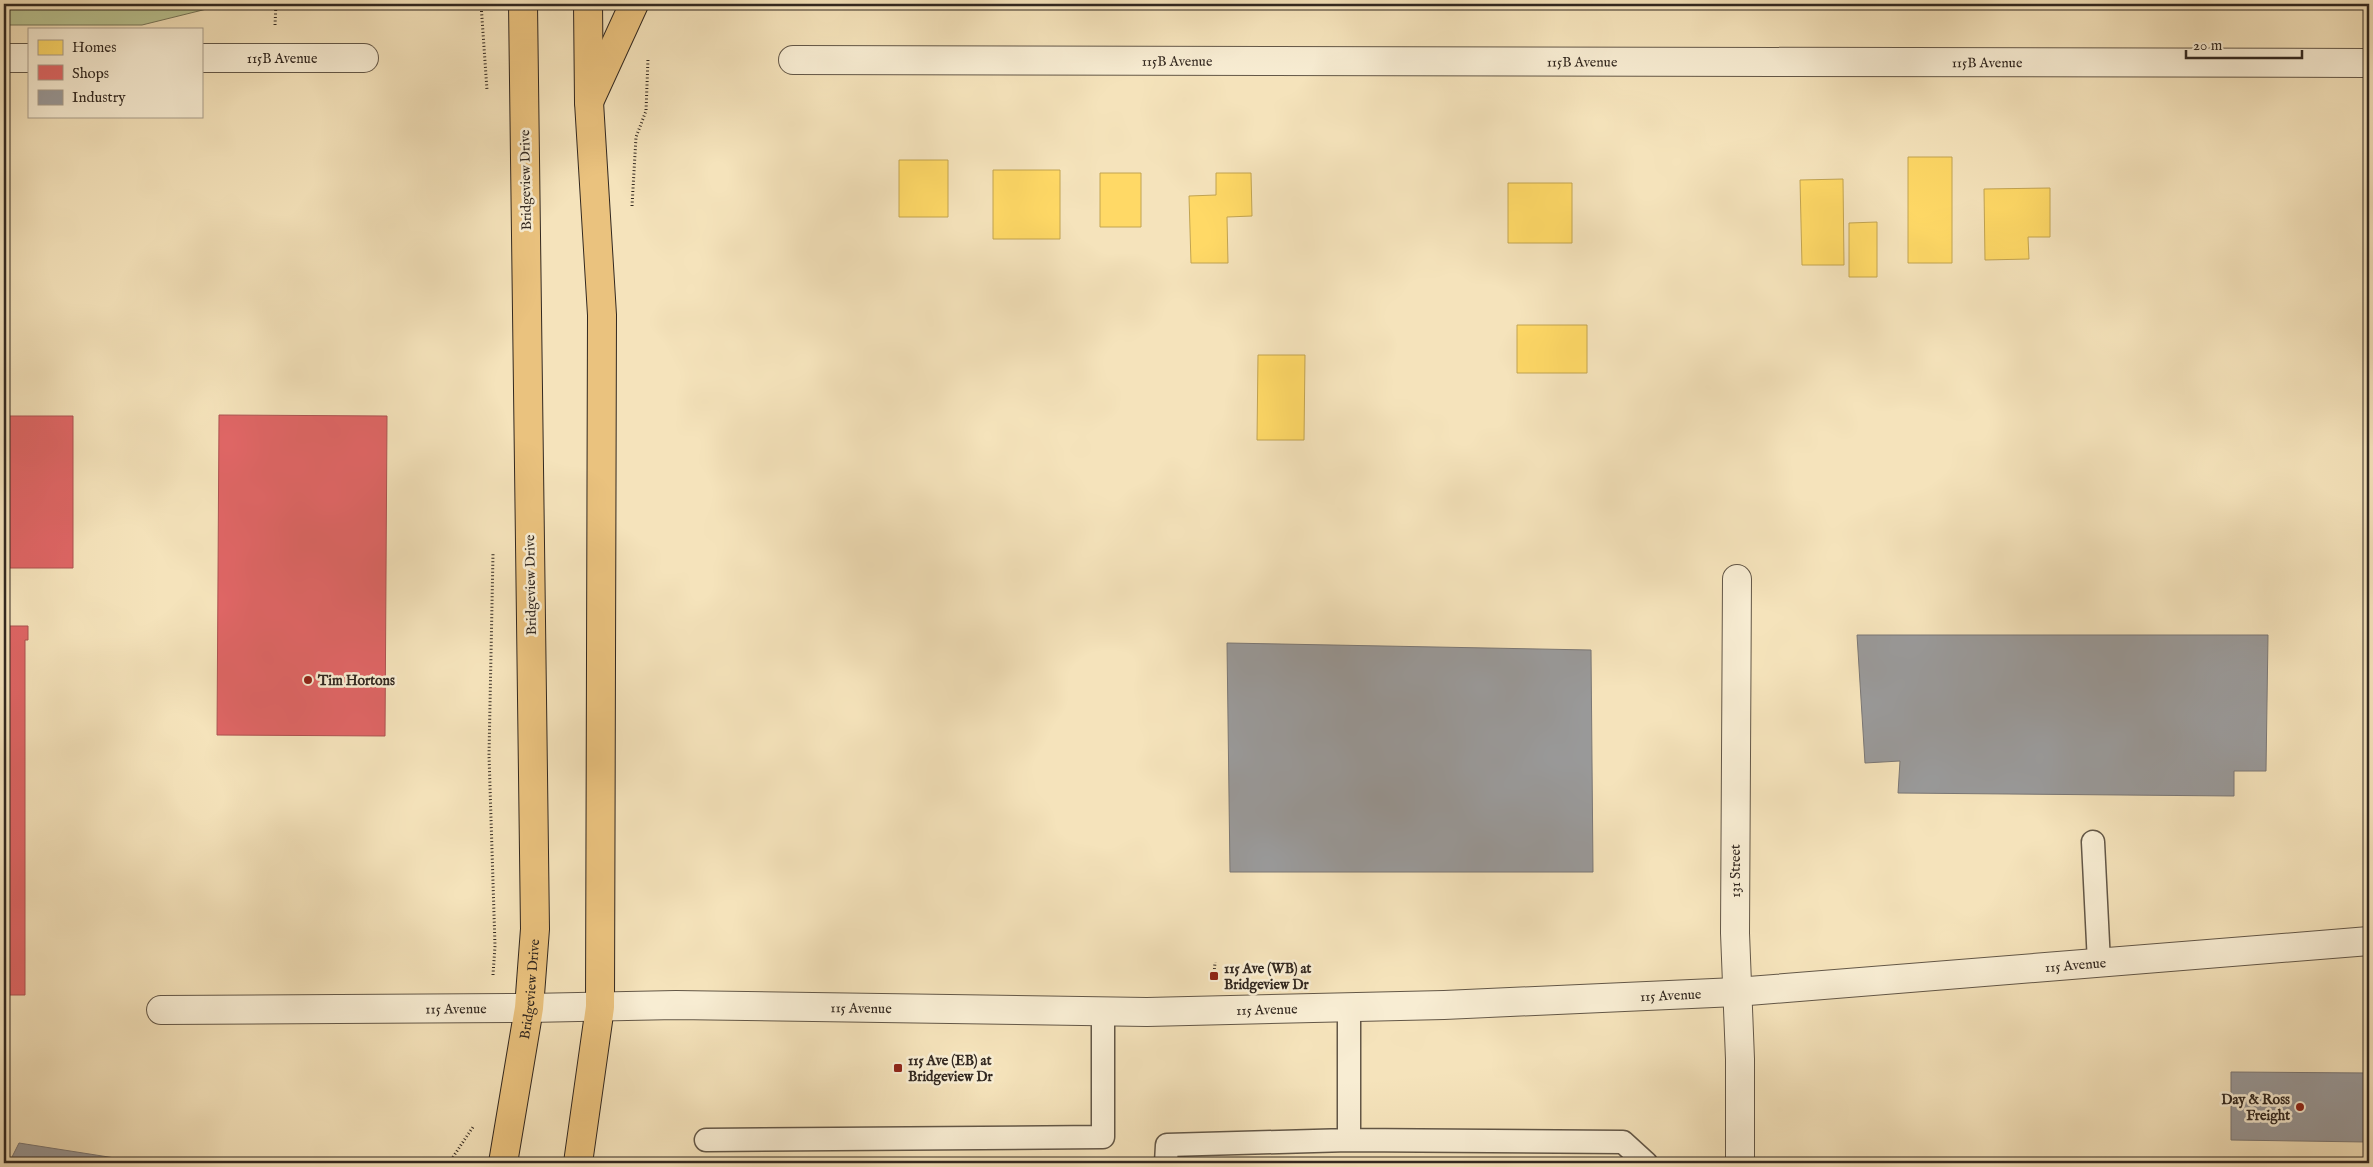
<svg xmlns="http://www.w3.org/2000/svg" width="2373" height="1167" font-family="'IM FELL English',serif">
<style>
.green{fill:#bac492;stroke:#767659}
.homes{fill:#ffd966;stroke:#c2a451}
.shops{fill:#e06666;stroke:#ac5351}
.industry{fill:#999;stroke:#7a7775}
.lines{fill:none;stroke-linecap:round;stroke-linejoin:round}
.service-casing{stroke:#635747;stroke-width:25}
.minor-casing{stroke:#635747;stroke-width:30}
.tertiary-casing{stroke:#635747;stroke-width:30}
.primary-casing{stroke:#322820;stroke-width:30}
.trunk-casing{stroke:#322820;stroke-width:30}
.path{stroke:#322820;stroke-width:3;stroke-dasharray:1 2.5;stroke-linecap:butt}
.service{stroke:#f8edd3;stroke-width:22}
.minor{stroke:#f8edd3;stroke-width:28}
.tertiary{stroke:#f8edd3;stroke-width:28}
.primary{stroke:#eac27e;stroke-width:28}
.trunk{stroke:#eac27e;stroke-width:28}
.poi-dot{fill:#8f2418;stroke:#f8edd3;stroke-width:2}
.labels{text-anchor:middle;stroke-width:5;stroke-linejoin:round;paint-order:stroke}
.street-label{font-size:14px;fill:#322820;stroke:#f8edd3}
.poi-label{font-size:14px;font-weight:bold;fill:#322820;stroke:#f8edd3;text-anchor:start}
</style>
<rect width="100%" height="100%" fill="#f5e3bb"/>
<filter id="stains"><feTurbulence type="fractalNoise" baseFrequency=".004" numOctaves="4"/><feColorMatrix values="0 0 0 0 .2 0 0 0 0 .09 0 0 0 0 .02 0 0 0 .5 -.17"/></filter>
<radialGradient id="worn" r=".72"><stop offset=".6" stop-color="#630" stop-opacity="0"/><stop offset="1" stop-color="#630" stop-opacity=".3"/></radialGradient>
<!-- green -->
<path class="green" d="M4,4h223l-85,21h-138z"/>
<!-- homes -->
<path class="homes" d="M1908,157h44v106h-44z
M899,160h49v57h-49z
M993,170h67v69h-67z
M1100,173h41v54h-41z
M1216,173h35l1,43 -25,1 1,46h-37l-2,-67 27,-1z
M1843,179l1,86h-42l-2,-85z
M1508,183h64v60h-64z
M2050,188v49h-22l1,22 -44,1 -1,-71z
M1877,222v55h-28v-54z
M1517,325h70v48h-70z
M1258,355h47l-1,85h-47z"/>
<!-- shops -->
<path class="shops" d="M219,415l168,1 -2,320 -168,-1z
M4,416h69v152h-69z
M4,626h24v14h-3v355h-21z"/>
<!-- industry -->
<path class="industry" d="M1857,635h411l-2,136h-32v25l-336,-3 2,-32 -35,2z
M1227,643l364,7 2,222h-363z
M2231,1072l138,1v90h-4l1,-21 -135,-2z
M19,1143l128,20h-138z"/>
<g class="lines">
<defs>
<path id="service" d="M2093,842l6,121
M1349,1007v133
M706,1140l397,-3v-126
M1166,1163l1,-18 182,-5 274,2 23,21"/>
<g id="minor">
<path d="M4,58h25"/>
<path id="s1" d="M201,58h163"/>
<path id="s2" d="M793,60l1576,3"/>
<path d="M1737,579l-2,354 5,126v104"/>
<path id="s3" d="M161,1010l368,-2"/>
</g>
<g id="tertiary">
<path id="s4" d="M529,1008l147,-3 471,7 297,-7 292,-13 633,-51"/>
</g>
<g id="primary">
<path id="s5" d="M503,1163l26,-155 6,-79 -12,-925"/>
<path d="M578,1163l22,-156 2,-692 -13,-213 -1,-98"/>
</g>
<path id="trunk" d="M589,102l45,-98"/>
</defs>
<!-- service casing -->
<use href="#service" class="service-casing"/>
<!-- minor casing -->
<use href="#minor" class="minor-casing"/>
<!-- tertiary casing -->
<use href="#tertiary" class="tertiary-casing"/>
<!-- primary casing -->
<use href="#primary" class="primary-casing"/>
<!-- trunk casing -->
<use href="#trunk" class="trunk-casing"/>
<!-- path -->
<path class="path" d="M481,4l6,86
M275,25l1,-21
M632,206l4,-69 10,-26 2,-52
M493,975l2,-29 -6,-191 4,-201
M1214,976l1,-14
M449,1163l24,-36"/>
<!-- service -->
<use href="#service" class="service"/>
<!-- minor -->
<use href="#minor" class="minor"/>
<!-- tertiary -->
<use href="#tertiary" class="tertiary"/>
<!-- primary -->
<use href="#primary" class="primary"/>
<!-- trunk -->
<use href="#trunk" class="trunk"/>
</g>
<!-- markers -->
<g class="poi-dot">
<circle cx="308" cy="680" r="5"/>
<rect x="1209" y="971" width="10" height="10" rx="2.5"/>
<rect x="893" y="1063" width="10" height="10" rx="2.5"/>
<circle cx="2300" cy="1107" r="5"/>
</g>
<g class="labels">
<!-- street labels -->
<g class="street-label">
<text dy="5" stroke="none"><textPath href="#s1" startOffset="81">115B Avenue</textPath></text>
<text dy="5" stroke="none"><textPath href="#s2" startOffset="384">115B Avenue</textPath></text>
<text dy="5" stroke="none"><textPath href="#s2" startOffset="789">115B Avenue</textPath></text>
<text dy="5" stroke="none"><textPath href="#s2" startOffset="1194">115B Avenue</textPath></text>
<text transform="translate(525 180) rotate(-91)" y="5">Bridgeview Drive</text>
<text transform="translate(530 585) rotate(-91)" y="5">Bridgeview Drive</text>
<text transform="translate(1735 871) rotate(-90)" y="5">131 Street</text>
<text dy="5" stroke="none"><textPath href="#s4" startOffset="1548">115 Avenue</textPath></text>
<text dy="5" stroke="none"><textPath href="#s5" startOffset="176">Bridgeview Drive</textPath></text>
<text dy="5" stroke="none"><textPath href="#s4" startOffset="1142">115 Avenue</textPath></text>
<text dy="5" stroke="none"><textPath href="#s3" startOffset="295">115 Avenue</textPath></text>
<text dy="5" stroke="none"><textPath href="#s4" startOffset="332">115 Avenue</textPath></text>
<text dy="5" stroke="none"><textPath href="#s4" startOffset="738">115 Avenue</textPath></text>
</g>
<!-- poi labels -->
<g class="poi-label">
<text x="318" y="685">Tim Hortons</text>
<text x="1224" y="973">115 Ave (WB) at<tspan x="1224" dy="16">Bridgeview Dr</tspan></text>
<text x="908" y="1065">115 Ave (EB) at<tspan x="908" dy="16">Bridgeview Dr</tspan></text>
<text x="2290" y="1104" text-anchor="end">Day &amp; Ross<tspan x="2290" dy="16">Freight</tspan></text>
</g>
</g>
<!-- margin -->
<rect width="2373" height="1167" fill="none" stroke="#f5e3bb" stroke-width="20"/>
<rect x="5" y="5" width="2363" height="1157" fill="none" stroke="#322820" stroke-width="2.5"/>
<rect x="10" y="10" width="2353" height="1147" fill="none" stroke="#322820"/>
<!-- legend -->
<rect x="28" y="28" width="175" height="90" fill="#f8edd3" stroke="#a99e8b"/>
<rect x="38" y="40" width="25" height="15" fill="#ffd966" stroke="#a99e8b"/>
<text x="72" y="52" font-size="15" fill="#322820">Homes</text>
<rect x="38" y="65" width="25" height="15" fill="#e06666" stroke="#a99e8b"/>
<text x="72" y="78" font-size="15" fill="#322820">Shops</text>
<rect x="38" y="90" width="25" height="15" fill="#999999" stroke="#a99e8b"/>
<text x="72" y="102" font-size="15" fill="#322820">Industry</text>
<!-- scale -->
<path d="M2186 50v8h116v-8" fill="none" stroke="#322820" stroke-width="2.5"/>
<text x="2193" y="50" font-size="15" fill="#322820" stroke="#f8edd3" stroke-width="4" paint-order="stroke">20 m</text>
<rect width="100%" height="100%" filter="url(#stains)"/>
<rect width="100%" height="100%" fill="url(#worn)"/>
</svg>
